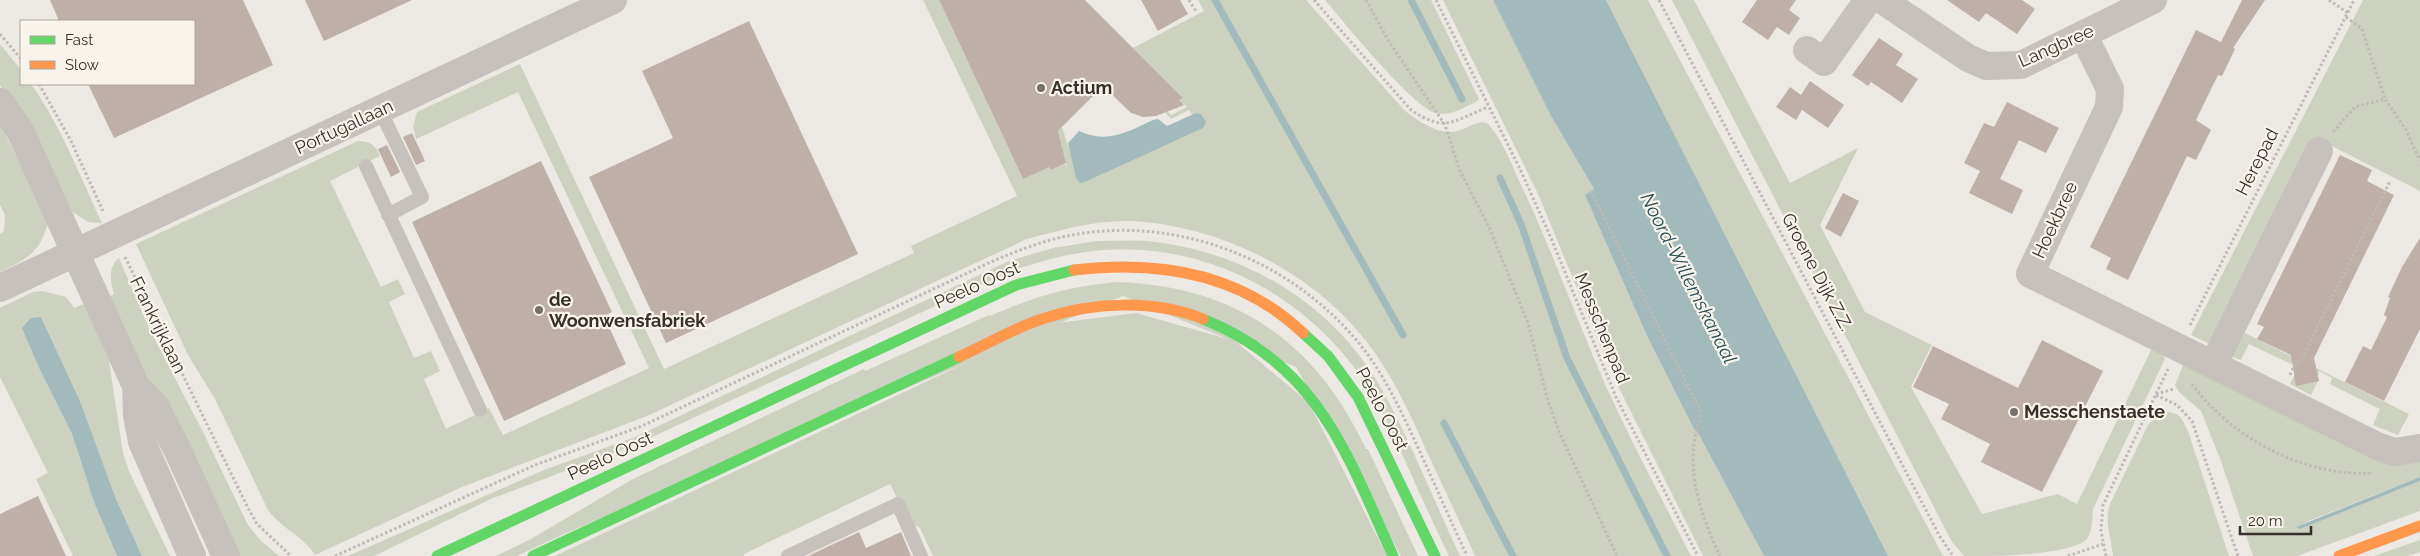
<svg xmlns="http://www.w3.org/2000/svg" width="2420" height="556" font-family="Raleway,sans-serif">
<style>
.green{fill:#cdd1c0}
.water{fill:#a2babb}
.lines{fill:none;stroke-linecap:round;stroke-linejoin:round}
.stream{stroke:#a2babb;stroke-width:7}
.building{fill:#beb0a8}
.path{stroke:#bfbab5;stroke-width:3;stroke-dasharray:2.5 2.5;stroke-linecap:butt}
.lane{stroke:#c6c1bc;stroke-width:14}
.street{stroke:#c6c1bc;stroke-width:28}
.fast{stroke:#63d668;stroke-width:11}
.slow{stroke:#ff974d;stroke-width:11}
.poi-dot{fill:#76706c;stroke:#f8f4ec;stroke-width:2}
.labels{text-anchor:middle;stroke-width:4.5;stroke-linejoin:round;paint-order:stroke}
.street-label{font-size:18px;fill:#372f2b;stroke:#f8f4ec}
.poi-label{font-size:18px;font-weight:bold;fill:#372f2b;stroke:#f8f4ec;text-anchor:start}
.water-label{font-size:19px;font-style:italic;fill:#254e54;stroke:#f8f4ec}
</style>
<rect width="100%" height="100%" fill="#ece9e4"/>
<!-- green -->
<path class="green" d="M923,0h16l84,179 26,-13 2,4 14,-6 2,4 -9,-37 4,-4 18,56 5,-1 119,-56 -5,-13 -7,2 -3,-5 -18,9 -6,-7 2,-1 4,4 16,-8 -8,-7 4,-2 -50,-50 71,-37 -6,-11h108l98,110c14,11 35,26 54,21 9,-2 24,-14 31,-6 15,17 23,41 32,60 31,65 55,133 84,199 26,58 57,115 86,172h-216c-16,-35 -32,-71 -49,-106 -14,-32 -29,-65 -49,-94 -54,-79 -151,-130 -246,-135 -35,-1 -71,9 -104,18l-380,177 -185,71 -147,68c-12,-19 -34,-27 -47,-45l-53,-111 -27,-44 -52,-111 222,-103c12,0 18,4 22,15l-50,25 51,106 17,-8 7,15 -16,8 25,56 17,-7 9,20 -16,8 22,50 43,-21 14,27 146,-67 -131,-276 -102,47 -3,-13 4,-14 103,-48 144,305 250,-116 -3,-7 106,-50z
M1325,0h106l48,99 -3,3c-12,5 -26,15 -40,11 -23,-5 -92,-91 -111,-113z
M1443,0h50l58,116 43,73 -9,6 62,141 48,95 3,2 66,123h-61l-90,-180 -74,-180z
M1606,0h42l295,556h-55z
M1672,0h22l96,183 68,-35 -38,77 45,87 67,33 -21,42 71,127 76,-20 19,10 75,-156 11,5 2,6 -72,150c-1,8 0,23 -6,30 -18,17 -96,17 -123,17l-12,-14z
M2363,0h57v191l-88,-45 -122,198 -19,-9z
M0,44l21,26v14h10c30,42 49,92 71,139l-14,-1 -17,-11 -71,-126z
M0,124l48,96c-6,32 -21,39 -48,52v-38l4,-3 1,-16 -5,-10z
M1097,241c16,0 33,-1 49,0 101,10 190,64 239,154 28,52 50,108 75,161h-11c-16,-33 -31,-66 -46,-100 -11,-22 -20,-46 -34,-67 -60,-95 -170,-153 -283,-137 -25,3 -49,11 -73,18l-376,174 -144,54 -119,58h-26l196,-86 91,-33 374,-176 44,-13z
M119,258l30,70 54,104 45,93 13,16 18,15h-44l-127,-259 6,-3c-4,-11 -6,-28 5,-36z
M1117,282c119,4 199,60 249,167h2l50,107h-17l-105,-189 -173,-71 -559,238 -47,22h-21l35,-17 102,-60 231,-110 1,2 124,-56 1,1c44,-19 79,-30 127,-34z
M42,291l24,6 8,11 10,-4 25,57 14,92 6,18 41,85h-28l-26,-57 -36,-98 -39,-84 -1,53 32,64 22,68 23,54h-44l-37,-77 12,-6 -48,-96v-69l33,-16z
M1136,313l99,28 74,62 78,153h-454l-13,-28 -11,-6 -19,-38 -146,70v2h-189l494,-232z
M2241,331l56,28 -6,5 -42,-20 -8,16 -8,-3z
M2304,362l105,52 -11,21 -25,-10 7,-16 -50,-25 2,-6 -13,-7 -1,5 -1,-5 1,10 -7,14 -21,-11 8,-16z
M2184,363l236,96v18l-109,43 -12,6 -2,3 123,-48v30l-123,45h-44l-32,-95 -20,-50 -22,-19 -4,-7z
M2162,411c18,2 18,4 26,20l41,125h-116c-2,-19 -9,-34 -3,-52l38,-79z
M2420,540v12l-12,4h-34z"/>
<!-- water -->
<path class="water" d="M1493,0h113l282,556h-124l-66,-123 -3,-2 -48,-95 -62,-141 9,-6 -43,-73z
M1196,113l5,1 5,8 -3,6 -118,54 -5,1 -4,-5 -8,-35 11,-12c27,13 49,1 74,-11l5,-1 9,7z
M41,317l39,84 36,98 26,57h-25l-23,-54 -22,-68 -32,-64 -18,-42 9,-10z
M2420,477v4l-120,48 -4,-2z"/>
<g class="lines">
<!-- stream -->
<path class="stream" d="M1215,0l188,335
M1411,0l51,99
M1500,178l21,46 46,134 100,198
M1444,423l69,133"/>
</g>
<!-- building -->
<path class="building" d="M50,0h193l30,65 -159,73 -26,-54h106v-63h-135z
M305,0h107l-88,41z
M939,0h146l98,98 -4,2 5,5 -28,11 -13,1 -12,-4 -28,-27 -45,45 8,32 -15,7 -2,-3 -26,12z
M1141,0h39l8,14 -30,17z
M1757,0h39l-7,10 11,8 -11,17 -12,-8 -9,13 -26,-18z
M1947,0h75l13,9 -18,25 -31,-21 -7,9z
M2242,0h23l-32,48 2,1 -13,27 -4,-1 -22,45 15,10 -15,30 -9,-4 -59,124 -22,-11 5,-11 -21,-11 106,-217 25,12z
M749,21l109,233 -192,89 -77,-166 84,-39 -31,-67z
M1879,38l24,16 -7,11 22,14 -16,24 -31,-21 -3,4 -16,-11z
M1810,81l34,24 -16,23 -26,-18 -6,10 -20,-13 14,-20 11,8z
M2007,102l52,26 -13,25 -27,-13 -19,39 23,11 -11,24 -43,-21 11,-22 -16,-8 20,-40 10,4z
M412,133l13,28 -9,4 -13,-28z
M387,145l13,27 -9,5 -13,-28z
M2340,155l32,15 -5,11 27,14 -80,163 5,23 -23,5 -5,-31 -34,-16 7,-12 -7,-3z
M541,161l71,151 -8,4 22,48 -122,57 -92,-199z
M1843,193l16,8 -18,36 -16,-9z
M2420,238v91l-36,72 -39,-19 18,-36 8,4 16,-33 -3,-2 6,-17 -2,-1 14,-30z
M2042,340l61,31 -61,121 -61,-30 9,-18 -49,-25 8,-15 -36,-17 20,-41 85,42z
M38,496l28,60h-66v-42z
M859,532l7,16 35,-16 10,24h-103z"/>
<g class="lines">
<!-- path -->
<path class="path" d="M1189,0l7,11
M1314,0l97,110c34,23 42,11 77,-3
M1366,0l22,40 57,85 15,46 29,56 39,96 20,78 12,33 57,122
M1436,0l84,169 31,69 65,159 82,159
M1659,0l280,535 14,21
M2329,0l19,13
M2346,17l16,12 23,70
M0,34l21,25
M39,84l32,57 32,70
M2333,132l22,-25 30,-8 21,31 14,31
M1591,191l111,223c-20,48 -3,97 18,142
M125,257l123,251 9,16 34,32
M2190,325l164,-325
M2290,375l4,-9 7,-6 89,-179
M2192,384c40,54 112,93 180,89
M2156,394l18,-5
M2156,395l21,10 15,16 46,135
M335,556l200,-91 107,-39 351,-165c26,-11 52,-21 79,-26 113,-21 233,31 299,124 17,25 30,52 43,80 18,39 35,78 53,117
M2068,556l35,-12
M2106,556l-5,-25 2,-26 65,-136"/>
<!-- lane -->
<path class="lane" d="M380,110l42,87 -34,18
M366,166l114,244
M788,556l110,-52 23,52"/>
<!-- street -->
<path class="street" d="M1882,0l86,58 18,8 35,-1 132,-65
M2083,34l27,55 -1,18 -79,167 347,172 17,6 26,-4
M1807,50l17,12 44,-62
M0,102l20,29 116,255 19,20 22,43 49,107
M0,288l613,-288
M2213,365l106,-214
M136,386l1,29 5,27 50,114"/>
<!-- fast -->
<path class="fast" d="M1203,319c115,46 143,133 190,237
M1303,333l25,23 30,41 77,159
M437,556l579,-271 58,-15
M533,556l426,-199"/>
<!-- slow -->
<path class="slow" d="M1074,270c83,-10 166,3 229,63
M959,357c27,-12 55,-29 83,-38 50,-17 111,-20 161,0
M2339,556l81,-30"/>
</g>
<!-- markers -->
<g class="poi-dot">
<circle cx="1041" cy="88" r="5"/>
<circle cx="539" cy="310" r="5"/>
<circle cx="2014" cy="412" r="5"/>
</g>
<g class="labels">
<!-- street labels -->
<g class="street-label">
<text transform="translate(2056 46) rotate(-24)" y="6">Langbree</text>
<text transform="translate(344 127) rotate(-25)" y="6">Portugallaan</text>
<text transform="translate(2257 162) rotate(-63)" y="6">Herepad</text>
<text transform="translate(2055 220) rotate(-65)" y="6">Hoekbree</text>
<text transform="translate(1817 272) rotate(62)" y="6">Groene Dijk Z.Z.</text>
<text transform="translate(977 285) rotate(-24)" y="6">Peelo Oost</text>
<text transform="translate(158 325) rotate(64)" y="6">Frankrijklaan</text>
<text transform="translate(1602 328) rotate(68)" y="6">Messchenpad</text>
<text transform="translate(1382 409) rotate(62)" y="6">Peelo Oost</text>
<text transform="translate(610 456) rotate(-25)" y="6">Peelo Oost</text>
</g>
<!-- poi labels -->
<g class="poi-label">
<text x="1051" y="94">Actium</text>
<text x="549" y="306">de<tspan x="549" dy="21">Woonwensfabriek</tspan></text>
<text x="2024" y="418">Messchenstaete</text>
</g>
<!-- water labels -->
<g class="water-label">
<text transform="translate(1689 278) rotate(63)" y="7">Noord-Willemskanaal</text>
</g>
</g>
<!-- legend -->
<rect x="20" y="20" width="175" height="65" fill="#f8f4ec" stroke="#aba59f"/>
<rect x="30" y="36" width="25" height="8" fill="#63d668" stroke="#aba59f"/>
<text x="65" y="45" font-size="15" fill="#372f2b">Fast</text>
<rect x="30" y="61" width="25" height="8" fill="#ff974d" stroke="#aba59f"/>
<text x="65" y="70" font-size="15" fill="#372f2b">Slow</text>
<!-- scale -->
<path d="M2240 526v8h71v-8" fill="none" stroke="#372f2b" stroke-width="2.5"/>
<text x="2248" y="526" font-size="15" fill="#372f2b" stroke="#f8f4ec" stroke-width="4" paint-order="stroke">20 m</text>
</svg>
